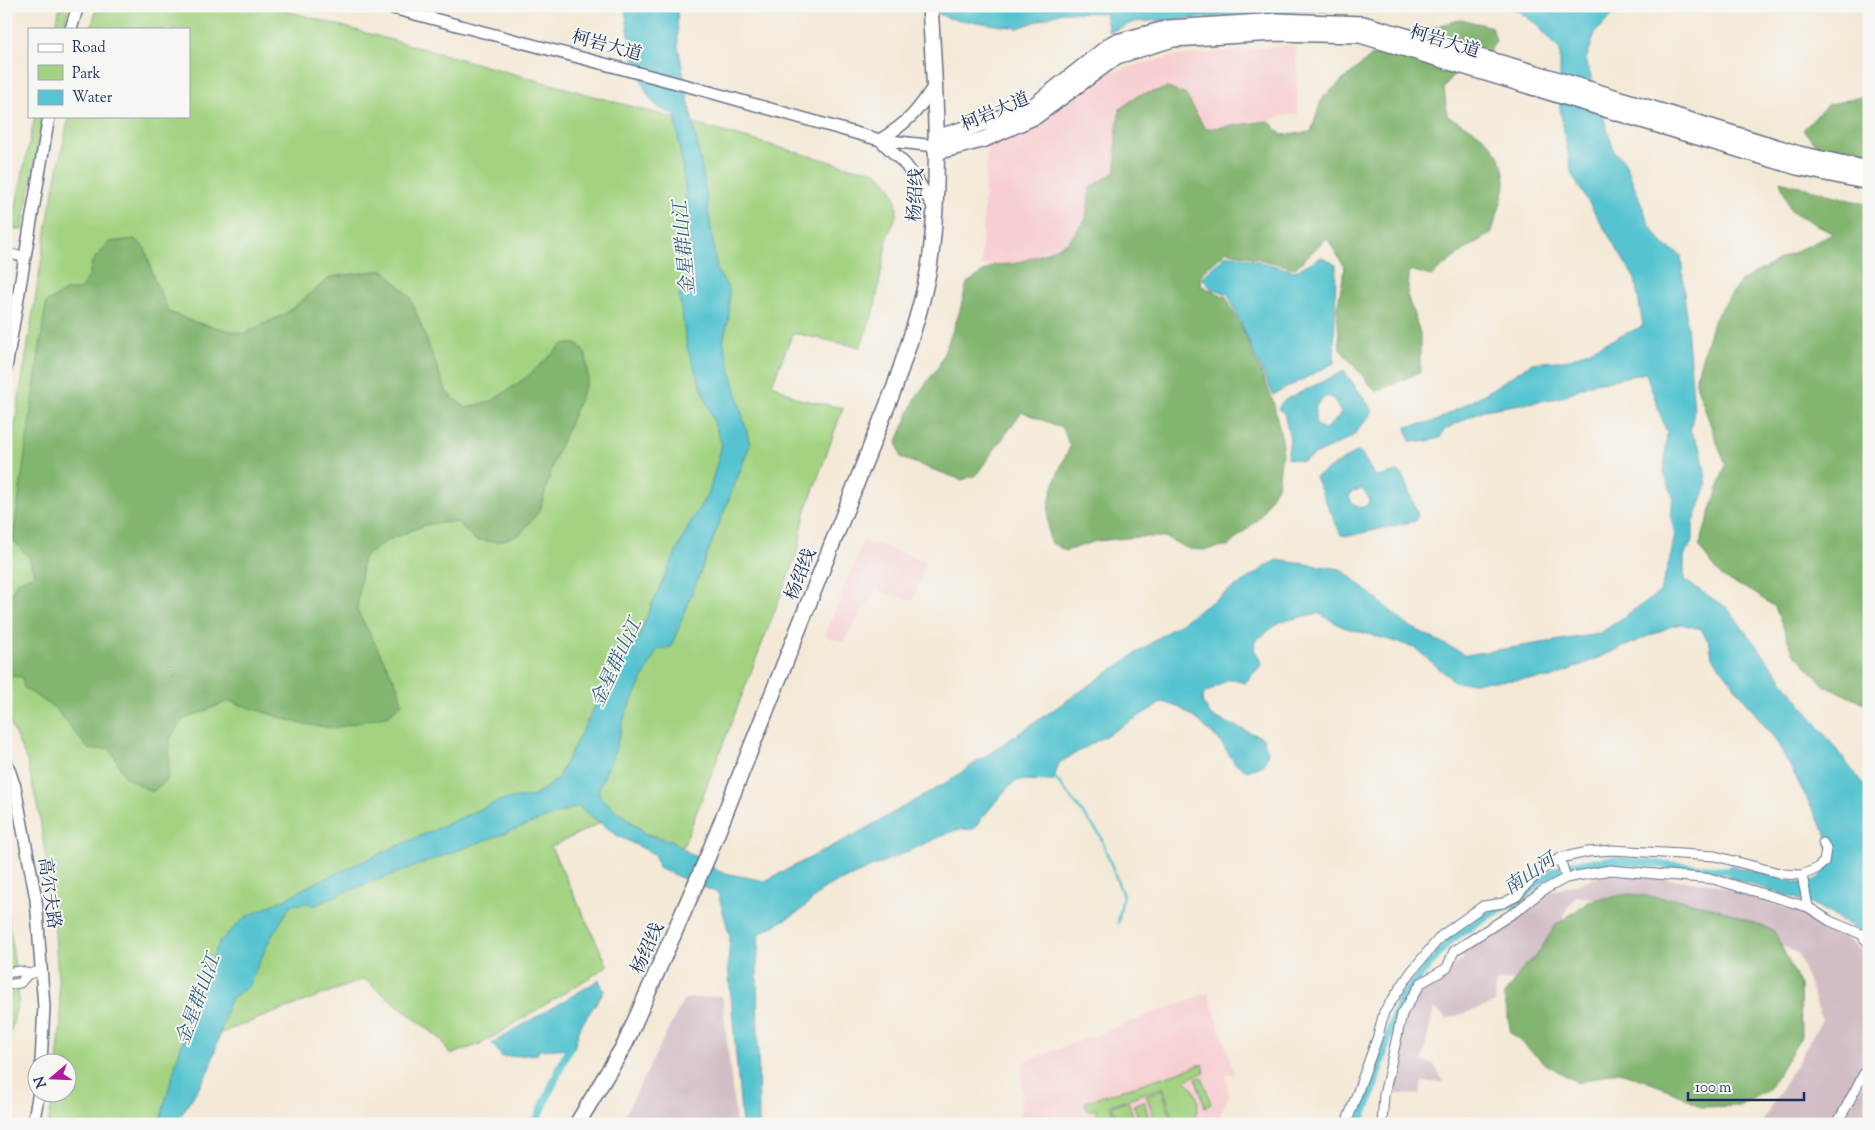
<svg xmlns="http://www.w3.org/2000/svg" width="1875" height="1130" font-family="'Sorts Mill Goudy','Noto Serif SC',serif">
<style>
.built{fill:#f7cfd1}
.industrial{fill:#d2bdc6}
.green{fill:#a3d381;stroke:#5f8170}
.forest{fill:#82b56f;stroke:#4e7266}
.water{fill:#57c4d0;stroke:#397a97;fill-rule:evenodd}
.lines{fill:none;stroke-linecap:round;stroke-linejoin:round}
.stream{stroke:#57c4d0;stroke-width:2.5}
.canal{stroke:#57c4d0;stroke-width:8}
.minor-casing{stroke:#677088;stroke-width:11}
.tertiary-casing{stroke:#677088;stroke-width:14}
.primary-casing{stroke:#677088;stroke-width:18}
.minor{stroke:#fff;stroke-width:9}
.tertiary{stroke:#fff;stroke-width:11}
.primary{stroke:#fff;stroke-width:15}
.labels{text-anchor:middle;stroke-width:4;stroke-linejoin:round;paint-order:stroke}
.street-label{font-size:18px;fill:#1b2f5e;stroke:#f6f6f2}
.water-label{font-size:19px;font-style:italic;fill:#2d5c80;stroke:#f6f6f2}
</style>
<rect width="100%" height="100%" fill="#f6f6f2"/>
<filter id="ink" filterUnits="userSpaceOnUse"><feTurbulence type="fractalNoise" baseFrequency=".02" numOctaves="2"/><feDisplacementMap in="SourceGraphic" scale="10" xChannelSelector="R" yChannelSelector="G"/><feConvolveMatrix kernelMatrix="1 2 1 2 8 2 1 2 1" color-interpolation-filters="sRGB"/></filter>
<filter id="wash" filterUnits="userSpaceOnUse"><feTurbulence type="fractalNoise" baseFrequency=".0096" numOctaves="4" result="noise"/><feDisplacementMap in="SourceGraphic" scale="20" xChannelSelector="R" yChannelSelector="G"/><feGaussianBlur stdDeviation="1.12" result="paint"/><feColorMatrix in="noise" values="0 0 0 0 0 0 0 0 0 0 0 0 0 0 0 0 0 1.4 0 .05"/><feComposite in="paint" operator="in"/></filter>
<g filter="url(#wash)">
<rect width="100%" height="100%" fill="#f4e9d7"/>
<!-- built -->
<path class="built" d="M1291,45l5,3 2,66 -13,1 -16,6 -64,8 -19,-34 -70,40v36l-26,17 -4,31 -18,23 -25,12 -31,10 -31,2 6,-119 55,-26 64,-48 63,-16z
M863,540l63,21 -13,40 -37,-11 -33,52 -18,-6z
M1208,993l27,81 -9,1 3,21 -14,28h-195l3,-62z"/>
<!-- industrial -->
<path class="industrial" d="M1608,874l103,9 116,39 42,35v97l-33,70h-75l61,-104 -24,-67 -95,-42 -127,-15 -13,19 6,24 -52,41 -21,1 -1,22 -48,16 -13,-11 -12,54 12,3 10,17h-22l-2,13 -28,-1 14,-79 17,-30 40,-25 -1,-11 81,-55z
M722,996l14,128h-116l64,-125z
M1869,1074v42l-5,6 -17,-10z"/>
<!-- green -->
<path class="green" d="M60,6h9l-5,23h-9z
M97,6h172l588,163c21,-4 39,19 40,39 0,9 -5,19 -9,26l-14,78 -14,35 -67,-14 -21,51 27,15 44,9 -38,105 -7,38 -115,296 -18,-9 -18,-4 -27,-21 -69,34 57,119 -125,77 -33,12 -8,-15 -78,-61 -149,56 -45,89h-122l6,-31 14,-1v-30h-11l4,-39 -7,-105 -14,-100 -13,-57 -21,-47v-234l44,-273 19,-91h120v-87h-98z
M35,116h9l-22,114 -11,-2z
M6,898l13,100 -13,53z
M1203,1064l2,8 -20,8c14,12 18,28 5,44h-22l6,-3 -11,-34 -53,18 6,19h-20l1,-15 -9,2 -3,-9z
M1202,1077l9,27 -6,3 -9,-28z
M1162,1089l10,31 -16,4 -10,-29z
M1128,1101l8,23h-18l-6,-18z
M1144,1101l6,21 -10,2 -6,-19z"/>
<!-- forest -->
<path class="forest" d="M1461,19l31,8 4,14 -9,14 -28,12 -15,21 3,28c31,15 56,28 58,66 0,11 -10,38 -13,50l-36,24 -25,20 -21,-6 -3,25 13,38v39l-44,20 -36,-43 -3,-41 8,-40 -18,-30 -32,30 -68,-17 -25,22 -2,12 26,12 17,33 30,71 10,44 -5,39 -19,34 -31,28 -25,4 -14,-1 -24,-12h-27l-42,4 -30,10 -16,-9c-6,-39 3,-60 20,-95l-7,-19 -41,-16 -46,63 -14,5 -61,-22 -4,-17 19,-44 23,-31 20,-52 8,-31 27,-18 19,-1 30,-10 25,-12 18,-23 4,-31 26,-17v-36l4,-26 19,-14 29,-7 18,7 19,34 64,-8 13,14 29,-3 11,-34 67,-57z
M1869,95v64l-15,-11 -36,-1 -15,-17 24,-25z
M1780,181l89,24v498h-5l-39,-17 -32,-34 -18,-45 -22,-15 -31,-15 -23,-30 27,-83 -12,-29 -19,-54 19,-62 27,-38 45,-25 47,-22 -42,-23z
M135,239l10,9 9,31 15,33 25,10 49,12 42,-20 46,-37 53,-7 26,27 37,96 19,15 26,-7 35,-24 36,-33h15l8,11 2,24 -34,82 -14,49 -20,24 -22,8 -23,-2 -18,-18 -29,2 -40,16 -25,18 -6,52 41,77 4,16 -13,12 -54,13 -34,-4 -72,-23 -47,19 -12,19 -2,40 -16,13 -27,-15 -15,-29 -21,2 -34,-42 -31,-20 -2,-11 -15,-1 -1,-8v-58l10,-27 18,-8 -5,-18 -16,-17 33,-237 21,-13h13l9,-14 3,-14 17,-20z
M1629,894l54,6 42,11 49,20 26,54 1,52 -33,53 -29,16 -38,1 -29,-16 -54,-20 -40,12 -34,-20 -33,-30 -7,-38 20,-28 13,-12 19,-30 35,-25z"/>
<!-- water -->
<path class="water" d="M625,6h52l1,40 26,134 13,91 12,18v28l-6,24 27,104 -79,202 -14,3 -31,62 -12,42 -16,36 2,7 47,38 25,7 48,30 45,9 91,-47 93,-53 258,-176 69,-45 65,9 66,56 59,30 133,-21 61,-42 11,-37 4,-21 -4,-15 2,-23 -9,-23 3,-40 -21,-60 -56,11 -31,14 -76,12 -39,20 -4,8 -18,4 -12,-1 -4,-14 30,-6 50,-28 46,-30 36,-3 75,-34 -8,-47 -63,-104 -12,-66v-59l-25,-27 -18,-13 -16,-4h121l-27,27 -9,27 28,91 11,11 25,64 14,19 17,10 13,155 -4,21 11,18 6,36 -14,39v16l-9,16v24l43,28 142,184v144l-56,-32 -85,-27 2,-12 68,18c19,-1 22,-5 33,-20l-4,-27 -50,-94 -65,-86 -2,-12 -9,-15 -20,-5 -9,2 -121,52 -95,5 -42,-36 -71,-20 -25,-14 -38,9 -25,19 -1,8 8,15 -17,19 -16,-4 -25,15 -2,7 9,15 52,22 5,15 -4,12 -17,6 -13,-9 -14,-21 -21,-20 -19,-13 -17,-6 -104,61 -6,18 -34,-1 -11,7 -35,42 -17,1 -130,57 -26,24 -41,23 -2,33 2,157h-17l-14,-160 2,-27 -12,-44 -58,-24 -6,-15 -36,-18 -40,-30 -236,87 -28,13 -6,-3 -17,2 -21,34 -22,48 -18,12 -21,72 -29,46 -2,7h-19l19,-68 33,-96 9,-19 26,-24 47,-22 13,-8 195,-87 34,-4 22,-17 46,-88 34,-50 14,-35 40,-85 18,-29 13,-47 -35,-98 -8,-51 13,-29 -7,-80 -10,-72c-6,-3 -13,-5 -18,-9 -19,-16 -30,-75 -32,-100z
M921,6h468l-255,16 -25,10 -4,-19 -43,-1 -44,16 -70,-10z
M1234,255l61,16 27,-14 14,8 -2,98 -61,32 -45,-101 -17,-6 -9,-10 23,-22z
M1344,371l29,40 -21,26 -50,24 -15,-3 3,-19 -6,-26 -6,-4 5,-8zM1328,396l5,2 8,15 -3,5 -13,11 -9,-4c-2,-14 -3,-22 12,-29z
M1358,451c9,7 11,20 20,26l18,-5 6,2 16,41 -3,6 -66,15 -8,-1 -26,-58zM1362,489l7,9 -1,7 -8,3 -8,-5 -3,-7 4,-5z
M599,980l5,11 -24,36 -6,21 -36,2v4l-36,3 -10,-14z"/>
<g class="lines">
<!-- stream -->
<path class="stream" d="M1053,775l47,60 23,61 -5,27"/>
<!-- canal -->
<path class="canal" d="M535,1124l34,-76
M1359,1124l13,-31 27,-92 51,-61 35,-23 36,-18 20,-20 27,-14 44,-5 112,10 14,4"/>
</g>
</g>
<g filter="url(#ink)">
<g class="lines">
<defs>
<path id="minor" d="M6,253l18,4
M1560,858l6,20
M1802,875l6,32
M6,973l14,-2 8,3 13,-3
M6,985l14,-2 8,-9
M1346,1124l32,-88 6,-24 27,-40 30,-36 42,-30 20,-3 14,-7 7,-9 16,-16 20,-13 28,-6 24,-2 103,6 68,18 19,1 14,-6 8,-7 2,-13 -3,-6
M1382,1124l2,-29 18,-81 19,-31 26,-15 7,-17 64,-41 24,-19 24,-13 44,-8 103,9 95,28 22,14 31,13 8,10
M1837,1124l32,-60"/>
<path id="tertiary" d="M385,6l314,83 181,51 56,6
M71,29l7,-23
M880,140l24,23 14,18 16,27
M880,140c28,-18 37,-27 55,-56
M6,368l43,-252
M6,761l9,26 21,112 8,108 -3,55
M33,1124l6,-32"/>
<path id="primary" d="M936,138l95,-30 82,-65 56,-15 108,-7 86,3 173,49 263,81 70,15
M936,152l49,-13 51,-23 81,-60 56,-17 103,-6 84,2 437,132 72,15
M577,1124l48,-80 83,-188 187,-470c14,-43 30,-86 36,-132 10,-82 4,-166 -1,-248"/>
</defs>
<!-- minor casing -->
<use href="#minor" class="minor-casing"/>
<!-- tertiary casing -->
<use href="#tertiary" class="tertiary-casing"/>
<!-- primary casing -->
<use href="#primary" class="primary-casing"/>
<!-- minor -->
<use href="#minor" class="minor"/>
<!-- tertiary -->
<use href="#tertiary" class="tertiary"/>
<!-- primary -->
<use href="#primary" class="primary"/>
</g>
</g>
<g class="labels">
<!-- street labels -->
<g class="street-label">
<text transform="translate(1445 41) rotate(17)" y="6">柯岩大道</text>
<text transform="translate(607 45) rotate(15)" y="6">柯岩大道</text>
<text transform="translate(995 111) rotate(-23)" y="6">柯岩大道</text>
<text transform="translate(915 195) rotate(-87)" y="6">杨绍线</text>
<text transform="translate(800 574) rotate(-68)" y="6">杨绍线</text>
<text transform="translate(50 893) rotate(82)" y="6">高尔夫路</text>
<text transform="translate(647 948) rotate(-66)" y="6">杨绍线</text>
</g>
<!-- water labels -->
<g class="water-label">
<text transform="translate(683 248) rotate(-95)" y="7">金星群山江</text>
<text transform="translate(615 662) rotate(-65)" y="7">金星群山江</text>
<text transform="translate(1529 873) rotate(-34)" y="7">南山河</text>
<text transform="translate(197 999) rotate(-70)" y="7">金星群山江</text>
</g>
</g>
<!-- margin -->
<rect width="1875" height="1130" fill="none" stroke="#f6f6f2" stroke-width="25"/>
<!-- legend -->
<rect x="28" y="28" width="162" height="90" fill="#f6f6f2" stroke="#9ea6b7"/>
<rect x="38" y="44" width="25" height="8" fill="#ffffff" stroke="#9ea6b7"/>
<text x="72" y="52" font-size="15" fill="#1b2f5e">Road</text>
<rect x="38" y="65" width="25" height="15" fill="#a3d381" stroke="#9ea6b7"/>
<text x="72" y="78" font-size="15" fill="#1b2f5e">Park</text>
<rect x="38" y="90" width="25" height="15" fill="#57c4d0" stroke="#9ea6b7"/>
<text x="72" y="102" font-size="15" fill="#1b2f5e">Water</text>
<!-- north arrow -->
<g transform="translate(52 1078) rotate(251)"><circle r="24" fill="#f6f6f2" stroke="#9ea6b7"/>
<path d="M0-4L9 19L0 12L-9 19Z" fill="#b5179e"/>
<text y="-8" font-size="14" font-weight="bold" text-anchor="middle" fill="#1b2f5e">N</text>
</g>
<!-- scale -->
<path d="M1688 1092v8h116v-8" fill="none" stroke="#1b2f5e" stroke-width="2.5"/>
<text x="1695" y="1092" font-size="15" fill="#1b2f5e" stroke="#f6f6f2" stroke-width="4" paint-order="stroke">100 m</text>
</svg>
